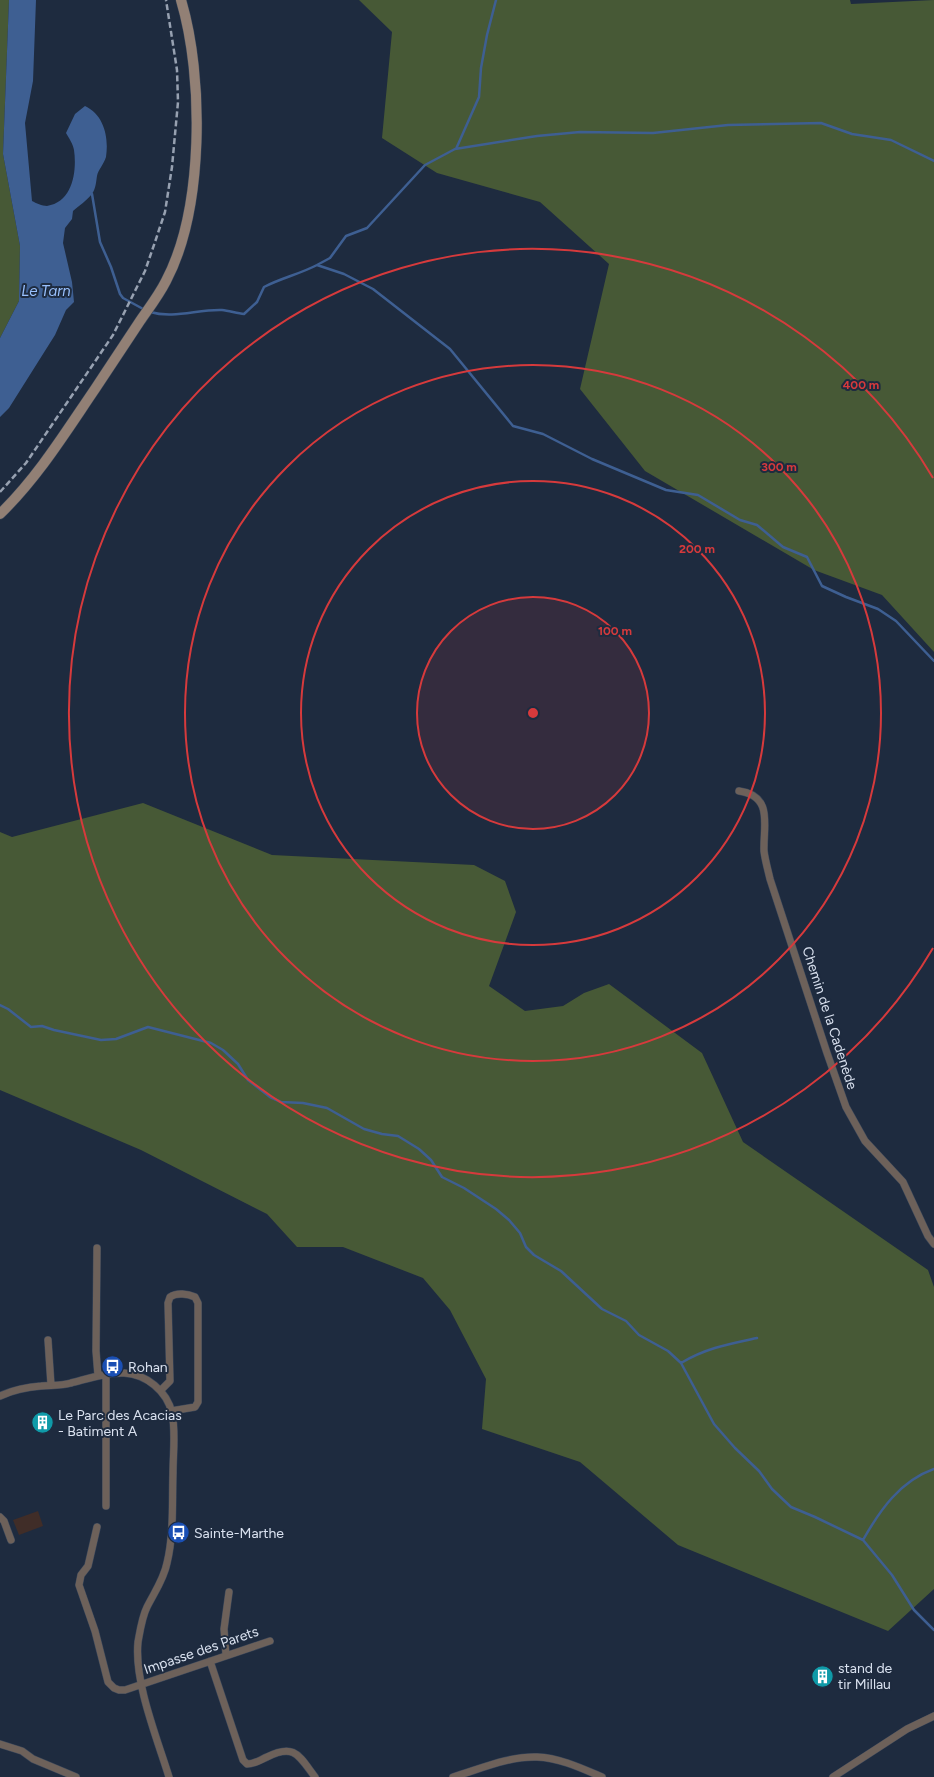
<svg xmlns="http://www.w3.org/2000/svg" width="934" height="1777" font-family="Figtree,sans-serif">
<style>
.industrial{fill:#402d28}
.green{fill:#475936}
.water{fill:#3e5f92}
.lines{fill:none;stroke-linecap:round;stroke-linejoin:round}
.stream{stroke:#3e5f92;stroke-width:2.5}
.minor-casing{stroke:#3c485b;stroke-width:8}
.secondary-casing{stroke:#3c485b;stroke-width:11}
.minor{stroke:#6d615a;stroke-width:7}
.secondary{stroke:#928075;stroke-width:10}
.rail{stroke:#97a1b1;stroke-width:2.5;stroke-dasharray:6 3;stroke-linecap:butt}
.ring{fill:none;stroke:#d63a3c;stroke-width:2}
.labels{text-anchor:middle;stroke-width:4;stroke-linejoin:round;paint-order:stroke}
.street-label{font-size:14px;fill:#d9e1ef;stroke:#1e2b3f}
.poi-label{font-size:14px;fill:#d9e1ef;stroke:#1e2b3f;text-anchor:start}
.water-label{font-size:15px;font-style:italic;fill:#99c1fe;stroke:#1e2b3f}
.centre{fill:#d63a3c;stroke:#1e2b3f;stroke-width:2}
.ring-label{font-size:12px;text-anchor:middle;font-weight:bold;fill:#d63a3c;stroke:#1e2b3f;stroke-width:4;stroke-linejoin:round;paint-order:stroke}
</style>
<rect width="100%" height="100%" fill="#1e2b3f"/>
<!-- industrial -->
<path class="industrial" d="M38,1511l5,15 -24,9 -6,-15z"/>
<!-- green -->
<path class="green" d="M0,0h9l-6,154 17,92 -1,55 -19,37z
M359,0h491l1,4 83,-4v652l-52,-57 -68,-25 -169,-99 -65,-82 29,-125 -69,-62 -103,-29 -55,-35 10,-106z
M143,803l129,52 202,10 31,16 11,31 -27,74 36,25 38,-5 21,-13 25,-9 93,69 41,89 185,128 6,17v302l-46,42 -210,-86 -98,-83 -98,-33 4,-50 -36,-69 -27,-32 -80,-31h-46l-30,-33 -126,-64 -141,-60v-258l12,5z"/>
<!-- water -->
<path class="water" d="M9,0h27l-3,81 -8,42 7,78c4,2 10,5 15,5 26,-4 30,-35 27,-56 -1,-6 -5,-12 -8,-17l9,-19 10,-8c19,9 24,31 21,51 -2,7 -8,13 -9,19 -1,6 -1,12 -5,18 -5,6 -13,12 -19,17l-1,8 -7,9 -2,15 9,39 2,20 -8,8 -11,25 -46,73 -9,9v-79l19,-37 1,-55 -17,-92z"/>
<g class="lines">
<!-- stream -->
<path class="stream" d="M456,149l23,-52 2,-29 6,-33 9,-35
M90,193l2,1 8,48 11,25 9,27 3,4 22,12
M317,265l13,-7 16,-22 21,-8 58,-63 30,-16 82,-13 43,-4 73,1 75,-8 93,-2 31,11 39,6 43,21
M150,312c24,7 48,-3 72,-2 7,1 15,3 22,4l13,-12 7,-15c17,-9 36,-13 53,-22l27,9 29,15 77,60 63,77 30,8 49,25 74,31 32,5 42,25 17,5 26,22 24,10 15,29 24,11 32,12 18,12 38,40
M0,1005l8,4 23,18 11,-1 12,4 47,10 15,-1 32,-12 63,16 12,7 15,14 10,16 22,17 11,5 22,1 24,5 37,21 18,5 16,2 21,13 12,11 11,17 22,11 32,21 13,11 11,13 6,14 8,8 27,16 41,38 24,12 13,14 29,16 13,12 33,61 21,24 24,23 13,18 19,18 24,10 48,23 29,35 22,35 20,20
M681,1363c25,-15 48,-19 76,-25
M863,1540c17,-30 37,-59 71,-71"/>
<defs>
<path id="minor" d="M739,791c35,5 24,35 25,60 1,9 4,19 6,28l57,174 19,54 19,34 38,41 25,54 6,8
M97,1248l-1,103 2,25
M48,1340l3,45
M161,1390l9,-9 -2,-78 2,-6c7,-5 18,-3 25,0l3,6v99l-3,5 -24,4
M0,1396c13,-6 26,-9 41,-10 10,-1 20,0 30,-3 16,-4 36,-11 53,-10 22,1 43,18 48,40 4,19 1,40 1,60 -1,30 1,61 -6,90 -3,16 -13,30 -20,44 -5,10 -7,24 -9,35 -4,40 19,96 31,135
M106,1506v-131
M0,1517l4,4 7,19
M97,1527l-9,39 -7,9 -2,10 16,46 13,51 6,6 5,2h6l145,-49
M226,1655l-2,-26 5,-37
M210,1661l33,99 4,4c8,0 13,-4 20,-7 28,-14 32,-1 48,20
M0,1744l22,7 11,8 43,18
M453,1777c27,-8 56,-21 84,-20 23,1 44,11 65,20
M833,1777l74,-48 27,-13"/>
<path id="secondary" d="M0,514c38,-37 65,-81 95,-125 15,-23 30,-45 45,-68 9,-13 19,-26 26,-40 38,-72 38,-204 15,-281"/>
</defs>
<!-- minor casing -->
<use href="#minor" class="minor-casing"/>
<!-- secondary casing -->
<use href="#secondary" class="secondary-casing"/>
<!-- minor -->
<use href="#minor" class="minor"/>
<!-- secondary -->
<use href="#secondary" class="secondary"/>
<!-- rail -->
<path class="rail" d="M0,492l26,-29 87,-128 32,-64 10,-29 10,-30 7,-45 6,-65 -1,-32 -11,-70"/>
</g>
<!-- distance rings -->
<circle cx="533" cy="713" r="116" fill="#d63a3c" fill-opacity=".12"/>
<g class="ring">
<circle cx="533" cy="713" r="116"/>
<circle cx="533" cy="713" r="232"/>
<circle cx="533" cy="713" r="348"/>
<path d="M933 948A464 464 0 1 1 933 478"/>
</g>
<!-- icons -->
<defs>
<symbol id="bus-disc" viewBox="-11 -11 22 22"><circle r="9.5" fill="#1a4fb4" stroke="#1e2b3f"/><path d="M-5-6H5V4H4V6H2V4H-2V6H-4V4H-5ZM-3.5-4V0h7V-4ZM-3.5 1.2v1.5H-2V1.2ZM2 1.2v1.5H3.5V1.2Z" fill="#fff"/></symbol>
<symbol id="building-disc" viewBox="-11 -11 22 22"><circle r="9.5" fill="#0f9aa8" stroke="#1e2b3f"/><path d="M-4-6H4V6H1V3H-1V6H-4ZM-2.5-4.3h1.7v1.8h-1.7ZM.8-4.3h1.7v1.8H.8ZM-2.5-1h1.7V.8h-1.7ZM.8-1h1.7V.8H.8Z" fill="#fff"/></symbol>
</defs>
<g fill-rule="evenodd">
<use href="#bus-disc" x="100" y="1354" width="25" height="25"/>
<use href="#building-disc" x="30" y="1410" width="25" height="25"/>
<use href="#bus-disc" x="166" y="1520" width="25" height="25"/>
<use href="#building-disc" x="810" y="1664" width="25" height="25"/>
</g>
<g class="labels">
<!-- street labels -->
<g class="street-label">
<text transform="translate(830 1018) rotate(72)" y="5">Chemin de la Cadenède</text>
<text transform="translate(201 1650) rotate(-19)" y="5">Impasse des Parets</text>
</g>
<!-- poi labels -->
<g class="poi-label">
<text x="128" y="1372">Rohan</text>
<text x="58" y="1420">Le Parc des Acacias<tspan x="58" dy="16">- Batiment A</tspan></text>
<text x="194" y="1538">Sainte-Marthe</text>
<text x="838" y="1673">stand de<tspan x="838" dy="16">tir Millau</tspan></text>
</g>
<!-- water labels -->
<g class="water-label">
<text x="46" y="296">Le Tarn</text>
</g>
</g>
<circle cx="533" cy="713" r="6" class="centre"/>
<g class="ring-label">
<text x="861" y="389">400 m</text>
<text x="779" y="471">300 m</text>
<text x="697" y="553">200 m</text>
<text x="615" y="635">100 m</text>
</g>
</svg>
